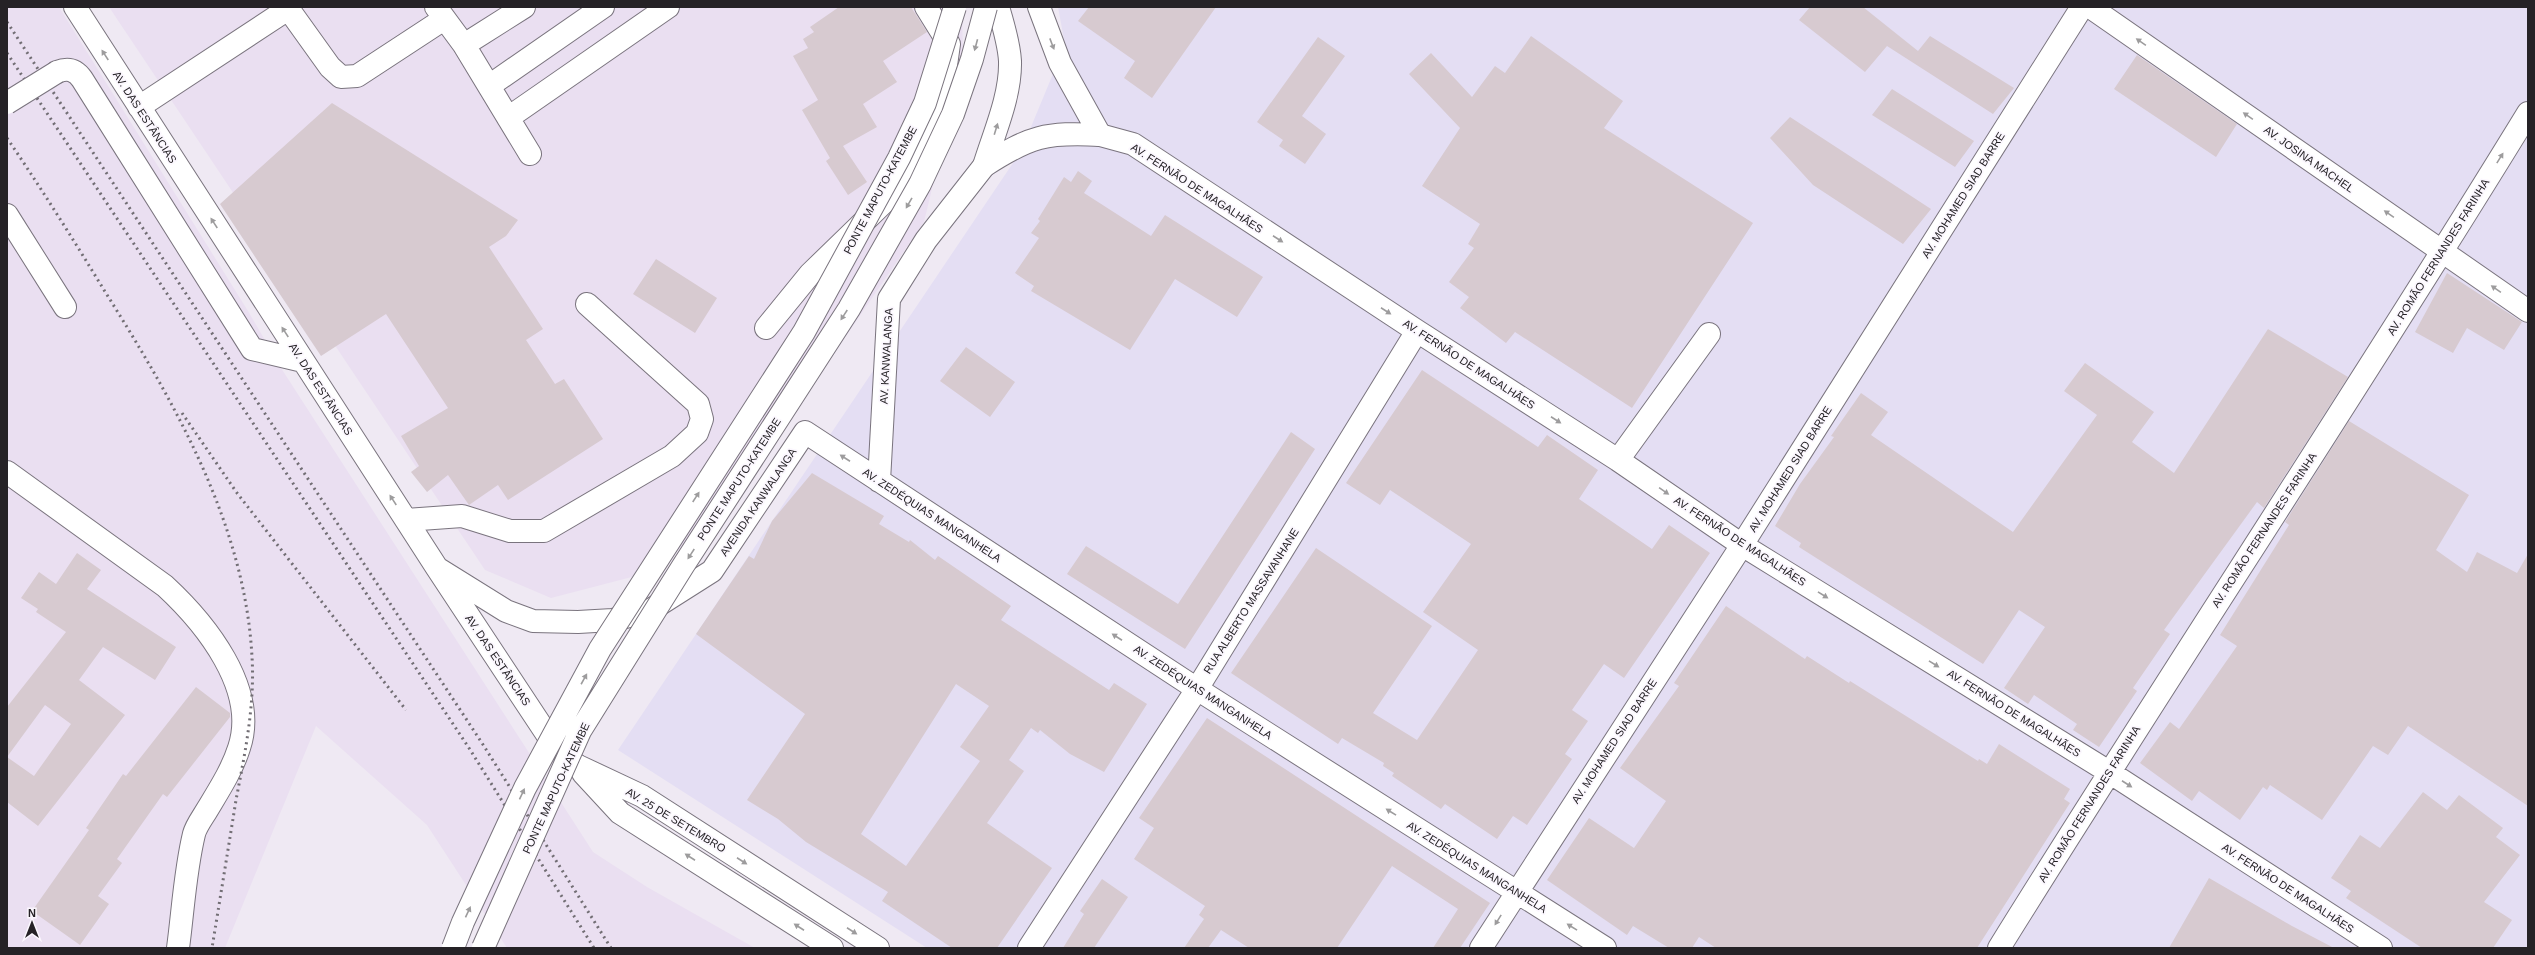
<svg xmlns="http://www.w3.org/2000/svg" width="2535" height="955" font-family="Arial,sans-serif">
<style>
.commercial{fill:#e4def3}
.built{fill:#eadff1}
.building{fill:#d7cad0;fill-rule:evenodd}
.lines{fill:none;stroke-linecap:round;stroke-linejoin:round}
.minor-casing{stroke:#7a747e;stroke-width:24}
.major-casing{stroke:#7a747e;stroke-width:24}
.minor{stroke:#fff;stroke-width:22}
.major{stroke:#fff;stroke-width:22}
.rail{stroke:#726e74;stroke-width:3;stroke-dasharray:2 4;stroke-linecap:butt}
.minor-bridge-casing{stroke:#7a747e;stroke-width:24;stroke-linecap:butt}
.highway-bridge-casing{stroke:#7a747e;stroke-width:24;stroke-linecap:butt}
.minor-bridge{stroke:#fff;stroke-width:22}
.highway-bridge{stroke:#fff;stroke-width:22}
.oneway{fill:#9d9c9d}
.labels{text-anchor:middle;stroke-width:3.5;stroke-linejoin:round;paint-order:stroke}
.street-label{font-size:11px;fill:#252226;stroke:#fbf7fe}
</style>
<rect width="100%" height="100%" fill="#efe9f3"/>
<!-- commercial -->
<path class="commercial" d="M1058,7h1470v941h-1601l-309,-198 403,-599 44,-106z"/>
<!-- built -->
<path class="built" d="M7,7h52l189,304 33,57 312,484 54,35 108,61h-248l-80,-123 -111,-99 -91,222h-218z
M109,7h853l1,52 -39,163 -197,288 -76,62 -100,26 -66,-28z"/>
<!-- building -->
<path class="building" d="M839,7h72l16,25 -44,29 14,21 -34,22 14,23 -34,19 24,36 -19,13 -22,-34 4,-3 -28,-48 16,-10 -25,-44 15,-8 -5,-9 11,-7 -4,-5z
M1089,7h127l-64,91 -28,-20 11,-17 -57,-40z
M1810,7h53l55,44 12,-15 84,52 -21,26 -106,-68 -22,26 -66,-52z
M1531,36l92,65 -19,27 149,95 -121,185 -117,-76 -9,11 -46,-35 9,-11 -20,-15 25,-34 -6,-4 12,-20 -58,-38 38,-58 -51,-54 22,-21 41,44 23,-31 10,7z
M1318,37l27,19 -43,60 24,18 -21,30 -26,-18 4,-6 -26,-18z
M2137,55l100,69 -21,33 -102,-68z
M1892,89l82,52 -19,26 -83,-52z
M332,103l186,117 -12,16 -17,11 54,82 -17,11 29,44 9,-5 39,60 -95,61 -10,-15 -29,20 -21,-30 -21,17 -16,-20 8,-6 -18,-30 47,-28 -62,-94 -65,42 -101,-152z
M1790,117l141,92 -28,35 -90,-59 -43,-47z
M1078,171l14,10 -8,12 67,43 14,-21 98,62 -26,40 -62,-38 -45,71 -99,-59 3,-5 -19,-13 24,-35 -8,-5 9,-12 -2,-2 26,-42 7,5z
M656,259l61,39 -22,35 -62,-39z
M2447,273l75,49 -18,28 -37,-22 -14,25 -38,-21z
M2268,329l80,48 -84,131 -7,-6 -93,128 6,4 -37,54 4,3 -38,56 -26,-17 4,-6 -43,-29 -6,9 -24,-16 41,-61 -26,-17 -36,54 -184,-117 2,-4 -26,-17 25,-42 34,-47 -3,-1 30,-43 27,19 -17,23 142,97 84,-117 -33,-24 21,-28 69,49 -22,30 42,31z
M966,347l49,35 -25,35 -50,-36z
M1422,370l116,77 9,-12 51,35 -19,29 73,50 17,-24 41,28 -86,125 -20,-14 -32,46 16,11 -23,33 7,5 -45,66 -14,-9 -16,23 -52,-35 -4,5 -49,-33 2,-3 -11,-7 1,-3 -42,-25 -4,6 -107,-71 85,-125 116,78 -59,87 44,27 61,-90 -55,-38 48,-68 -81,-54 -10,15 -34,-22z
M2349,421l120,74 -33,55 31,22 10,-20 40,21 11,-19v252l-120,-80 -20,29 -15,-9 -51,74 -52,-35 -3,5 -4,-3 -23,33 -41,-29 -7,10 -52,-38 30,-41 9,7 58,-83 -17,-11 69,-110 -4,-3z
M1291,432l24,17 -130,200 -118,-75 19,-28 92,58z
M812,473l72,43 -5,8 30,18 1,-2 25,20 3,-4 73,50 -10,14 108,70 5,-7 33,21 -43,68 -34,-18 -30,-24 -2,3 -7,-5 -22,32 15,11 -37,52 65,45 -55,80h-45l-70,-47 6,-9 -82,-50 -28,-23 -31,-19 58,-86 -109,-80 53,-78 5,3 18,-38zM956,684l33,22 -29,41 20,14 -74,105 -45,-32z
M77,553l24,17 -14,19 89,58 -21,33 -52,-33 -24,33 46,35 -87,111 -31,-24v-95l59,-75 -30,-20 2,-3 -17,-11 18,-26 17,12zM45,705l26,19 -37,52 -27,-19z
M1726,606l79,53 2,-3 42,27 1,-2 128,80 1,-2 8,5 12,-20 71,45 -6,10 6,4 -93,145h-261l-17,-11 -7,11h-23l-36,-22 -6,9 -80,-55 42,-62 45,30 32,-47 -46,-33 59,-82 -5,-3z
M196,687l34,26v4l-63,80 -4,-3 -46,65 5,4 -24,33 11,8 -29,41 -48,-34 57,-81 -3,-2 37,-54 3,2z
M1207,718l283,185 -30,45h-27l25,-39 -66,-43 -55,82h-88l-28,-18 -13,18h-24l20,-29 -5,-4 6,-9 -71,-47 20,-31 -15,-10z
M2423,792l24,18 12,-15 44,33 -7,9 24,18 -36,47 28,18 -19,28h-71l-76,-50 5,-7 -20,-13 29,-43 20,13z
M2209,878l83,48 42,22h-165z
M1102,879l26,18 -34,51h-31l21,-34 -4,-3z"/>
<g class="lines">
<defs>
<path id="minor" d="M75,7l362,561 113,171 26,26
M287,7l43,60 11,10 16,-1 87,-57
M436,7l28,38 66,109
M2090,7l438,304
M464,45l60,-38
M57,72c10,-4 18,-3 25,7l170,270 51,12
M489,86l114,-79
M139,107l149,-98
M508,118l160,-111
M1100,135l33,9 284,187 201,129 124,85 367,227 272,176
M7,215l58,92
M766,328l44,-54 102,-99 28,-67 9,-64 -23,-37
M1618,460l91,-126
M7,472l158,114c40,37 94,103 74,162 -7,22 -20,42 -32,62 -4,7 -11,16 -13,24 -9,37 -11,77 -16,114
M879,481l10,-182 37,-59 58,-74
M406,520l56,-4 48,15h34l128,-75 25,-23 5,-14 -4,-15 -111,-100
M437,568l69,43 27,10 45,1 35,-2 36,-9 63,-40 93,-139 392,257 408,259
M1029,948l168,-259 220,-358
M1481,948l261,-403 340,-538
M1999,948c174,-280 357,-554 529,-835"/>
<path id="major" d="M1039,7l21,56 40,72
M984,166c10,-33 27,-70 26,-105 -1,-18 -7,-37 -12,-54
M984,166c46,-30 62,-34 116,-31
M576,765l66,31 236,152
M583,773l37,40 212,135"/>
</defs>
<!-- minor casing -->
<use href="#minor" class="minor-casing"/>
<!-- major casing -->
<use href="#major" class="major-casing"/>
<!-- minor -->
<use href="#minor" class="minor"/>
<!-- major -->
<use href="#major" class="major"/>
<!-- rail -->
<path class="rail" d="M7,22l475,721 129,205
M7,53l462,695 125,200
M7,138c34,50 66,101 97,152 69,110 141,233 148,367 3,48 -7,96 -16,143 -8,50 -16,99 -24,148
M182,413l55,80 169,217"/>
<defs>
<path id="minor-bridge" d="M7,103l50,-31"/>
<path id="highway-bridge" d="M453,948l10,-26 62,-134 75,-139 204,-317 95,-174 26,-55 30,-96
M483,948l97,-217 103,-165 166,-257 71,-125 33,-70 19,-55 14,-52"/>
</defs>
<!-- minor-bridge casing -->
<use href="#minor-bridge" class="minor-bridge-casing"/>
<!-- highway-bridge casing -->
<use href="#highway-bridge" class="highway-bridge-casing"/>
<!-- minor-bridge -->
<use href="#minor-bridge" class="minor-bridge"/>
<!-- highway-bridge -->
<use href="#highway-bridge" class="highway-bridge"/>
</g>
<!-- one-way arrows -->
<defs><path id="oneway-solid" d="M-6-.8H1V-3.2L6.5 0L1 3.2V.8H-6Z"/></defs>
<g class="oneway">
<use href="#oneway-solid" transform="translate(2141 42) rotate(-145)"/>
<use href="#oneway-solid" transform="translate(1052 44) rotate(69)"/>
<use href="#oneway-solid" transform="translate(976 45) rotate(105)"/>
<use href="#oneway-solid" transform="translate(105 55) rotate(-123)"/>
<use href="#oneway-solid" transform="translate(2248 116) rotate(-145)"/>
<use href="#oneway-solid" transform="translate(996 129) rotate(-73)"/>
<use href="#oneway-solid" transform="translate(2500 158) rotate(-58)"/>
<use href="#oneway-solid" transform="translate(909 203) rotate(120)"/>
<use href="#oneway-solid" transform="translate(2389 214) rotate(-145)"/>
<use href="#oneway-solid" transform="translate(214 223) rotate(-123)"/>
<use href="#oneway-solid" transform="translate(1278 239) rotate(33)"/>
<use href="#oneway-solid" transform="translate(2496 289) rotate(-145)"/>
<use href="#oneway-solid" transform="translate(1386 311) rotate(33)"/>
<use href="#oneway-solid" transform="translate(844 315) rotate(123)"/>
<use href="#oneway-solid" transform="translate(285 332) rotate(-123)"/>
<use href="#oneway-solid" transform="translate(1556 420) rotate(33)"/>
<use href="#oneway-solid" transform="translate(845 458) rotate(-147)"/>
<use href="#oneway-solid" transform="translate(1664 491) rotate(35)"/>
<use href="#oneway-solid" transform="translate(696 497) rotate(-57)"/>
<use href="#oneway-solid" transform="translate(393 500) rotate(-123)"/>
<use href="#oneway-solid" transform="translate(691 554) rotate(123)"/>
<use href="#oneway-solid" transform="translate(1823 595) rotate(32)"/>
<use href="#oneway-solid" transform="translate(1117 637) rotate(-147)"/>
<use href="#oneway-solid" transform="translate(1934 664) rotate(32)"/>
<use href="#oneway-solid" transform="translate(584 679) rotate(-61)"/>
<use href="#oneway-solid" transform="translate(2127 784) rotate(33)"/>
<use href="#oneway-solid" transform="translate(522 794) rotate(-65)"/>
<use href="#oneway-solid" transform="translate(1391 812) rotate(-148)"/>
<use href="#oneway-solid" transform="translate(690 857) rotate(-147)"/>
<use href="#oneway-solid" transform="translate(742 861) rotate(33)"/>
<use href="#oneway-solid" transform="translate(468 912) rotate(-65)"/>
<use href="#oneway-solid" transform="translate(1498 920) rotate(122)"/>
<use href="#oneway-solid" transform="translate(799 927) rotate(-147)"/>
<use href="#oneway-solid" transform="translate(1572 927) rotate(-148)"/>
<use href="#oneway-solid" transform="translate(852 931) rotate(33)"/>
</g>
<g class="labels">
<!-- street labels -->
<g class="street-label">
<text transform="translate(145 117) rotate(57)" y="4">AV. DAS ESTÂNCIAS</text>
<text transform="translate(2309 159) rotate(35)" y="4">AV. JOSINA MACHEL</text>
<text transform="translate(1197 188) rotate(33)" y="4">AV. FERNÃO DE MAGALHÃES</text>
<text transform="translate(880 190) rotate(-62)" y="4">PONTE MAPUTO-KATEMBE</text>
<text transform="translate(1963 195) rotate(-58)" y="4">AV. MOHAMED SIAD BARRE</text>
<text transform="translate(2438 257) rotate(-58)" y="4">AV. ROMÃO FERNANDES FARINHA</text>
<text transform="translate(886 356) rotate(-87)" y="4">AV. KANWALANGA</text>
<text transform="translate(1469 364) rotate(33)" y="4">AV. FERNÃO DE MAGALHÃES</text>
<text transform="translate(321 389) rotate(57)" y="4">AV. DAS ESTÂNCIAS</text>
<text transform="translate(1790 469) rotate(-58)" y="4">AV. MOHAMED SIAD BARRE</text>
<text transform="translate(739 479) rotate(-57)" y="4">PONTE MAPUTO-KATEMBE</text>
<text transform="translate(758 502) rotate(-56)" y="4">AVENIDA KANWALANGA</text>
<text transform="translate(932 515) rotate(33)" y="4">AV. ZEDÉQUIAS MANGANHELA</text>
<text transform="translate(2264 530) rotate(-57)" y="4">AV. ROMÃO FERNANDES FARINHA</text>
<text transform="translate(1740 541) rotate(33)" y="4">AV. FERNÃO DE MAGALHÃES</text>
<text transform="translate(1251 601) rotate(-58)" y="4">RUA ALBERTO MASSAVANHANE</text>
<text transform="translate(498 660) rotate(56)" y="4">AV. DAS ESTÂNCIAS</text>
<text transform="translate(1203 692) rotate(33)" y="4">AV. ZEDÉQUIAS MANGANHELA</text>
<text transform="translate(2014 713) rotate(32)" y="4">AV. FERNÃO DE MAGALHÃES</text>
<text transform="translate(1614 741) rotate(-57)" y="4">AV. MOHAMED SIAD BARRE</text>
<text transform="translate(556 788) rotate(-65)" y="4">PONTE MAPUTO-KATEMBE</text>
<text transform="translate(2089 804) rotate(-58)" y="4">AV. ROMÃO FERNANDES FARINHA</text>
<text transform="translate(676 820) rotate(31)" y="4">AV. 25 DE SETEMBRO</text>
<text transform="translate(1477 867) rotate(32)" y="4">AV. ZEDÉQUIAS MANGANHELA</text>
<text transform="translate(2288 888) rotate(33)" y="4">AV. FERNÃO DE MAGALHÃES</text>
</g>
</g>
<!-- border -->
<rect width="2535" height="955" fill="none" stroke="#252226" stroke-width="16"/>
<!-- north arrow -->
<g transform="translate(32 923)" stroke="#fbf7fe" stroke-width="3" paint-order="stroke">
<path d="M0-3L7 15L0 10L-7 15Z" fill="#252226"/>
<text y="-6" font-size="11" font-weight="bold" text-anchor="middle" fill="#252226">N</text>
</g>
</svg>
